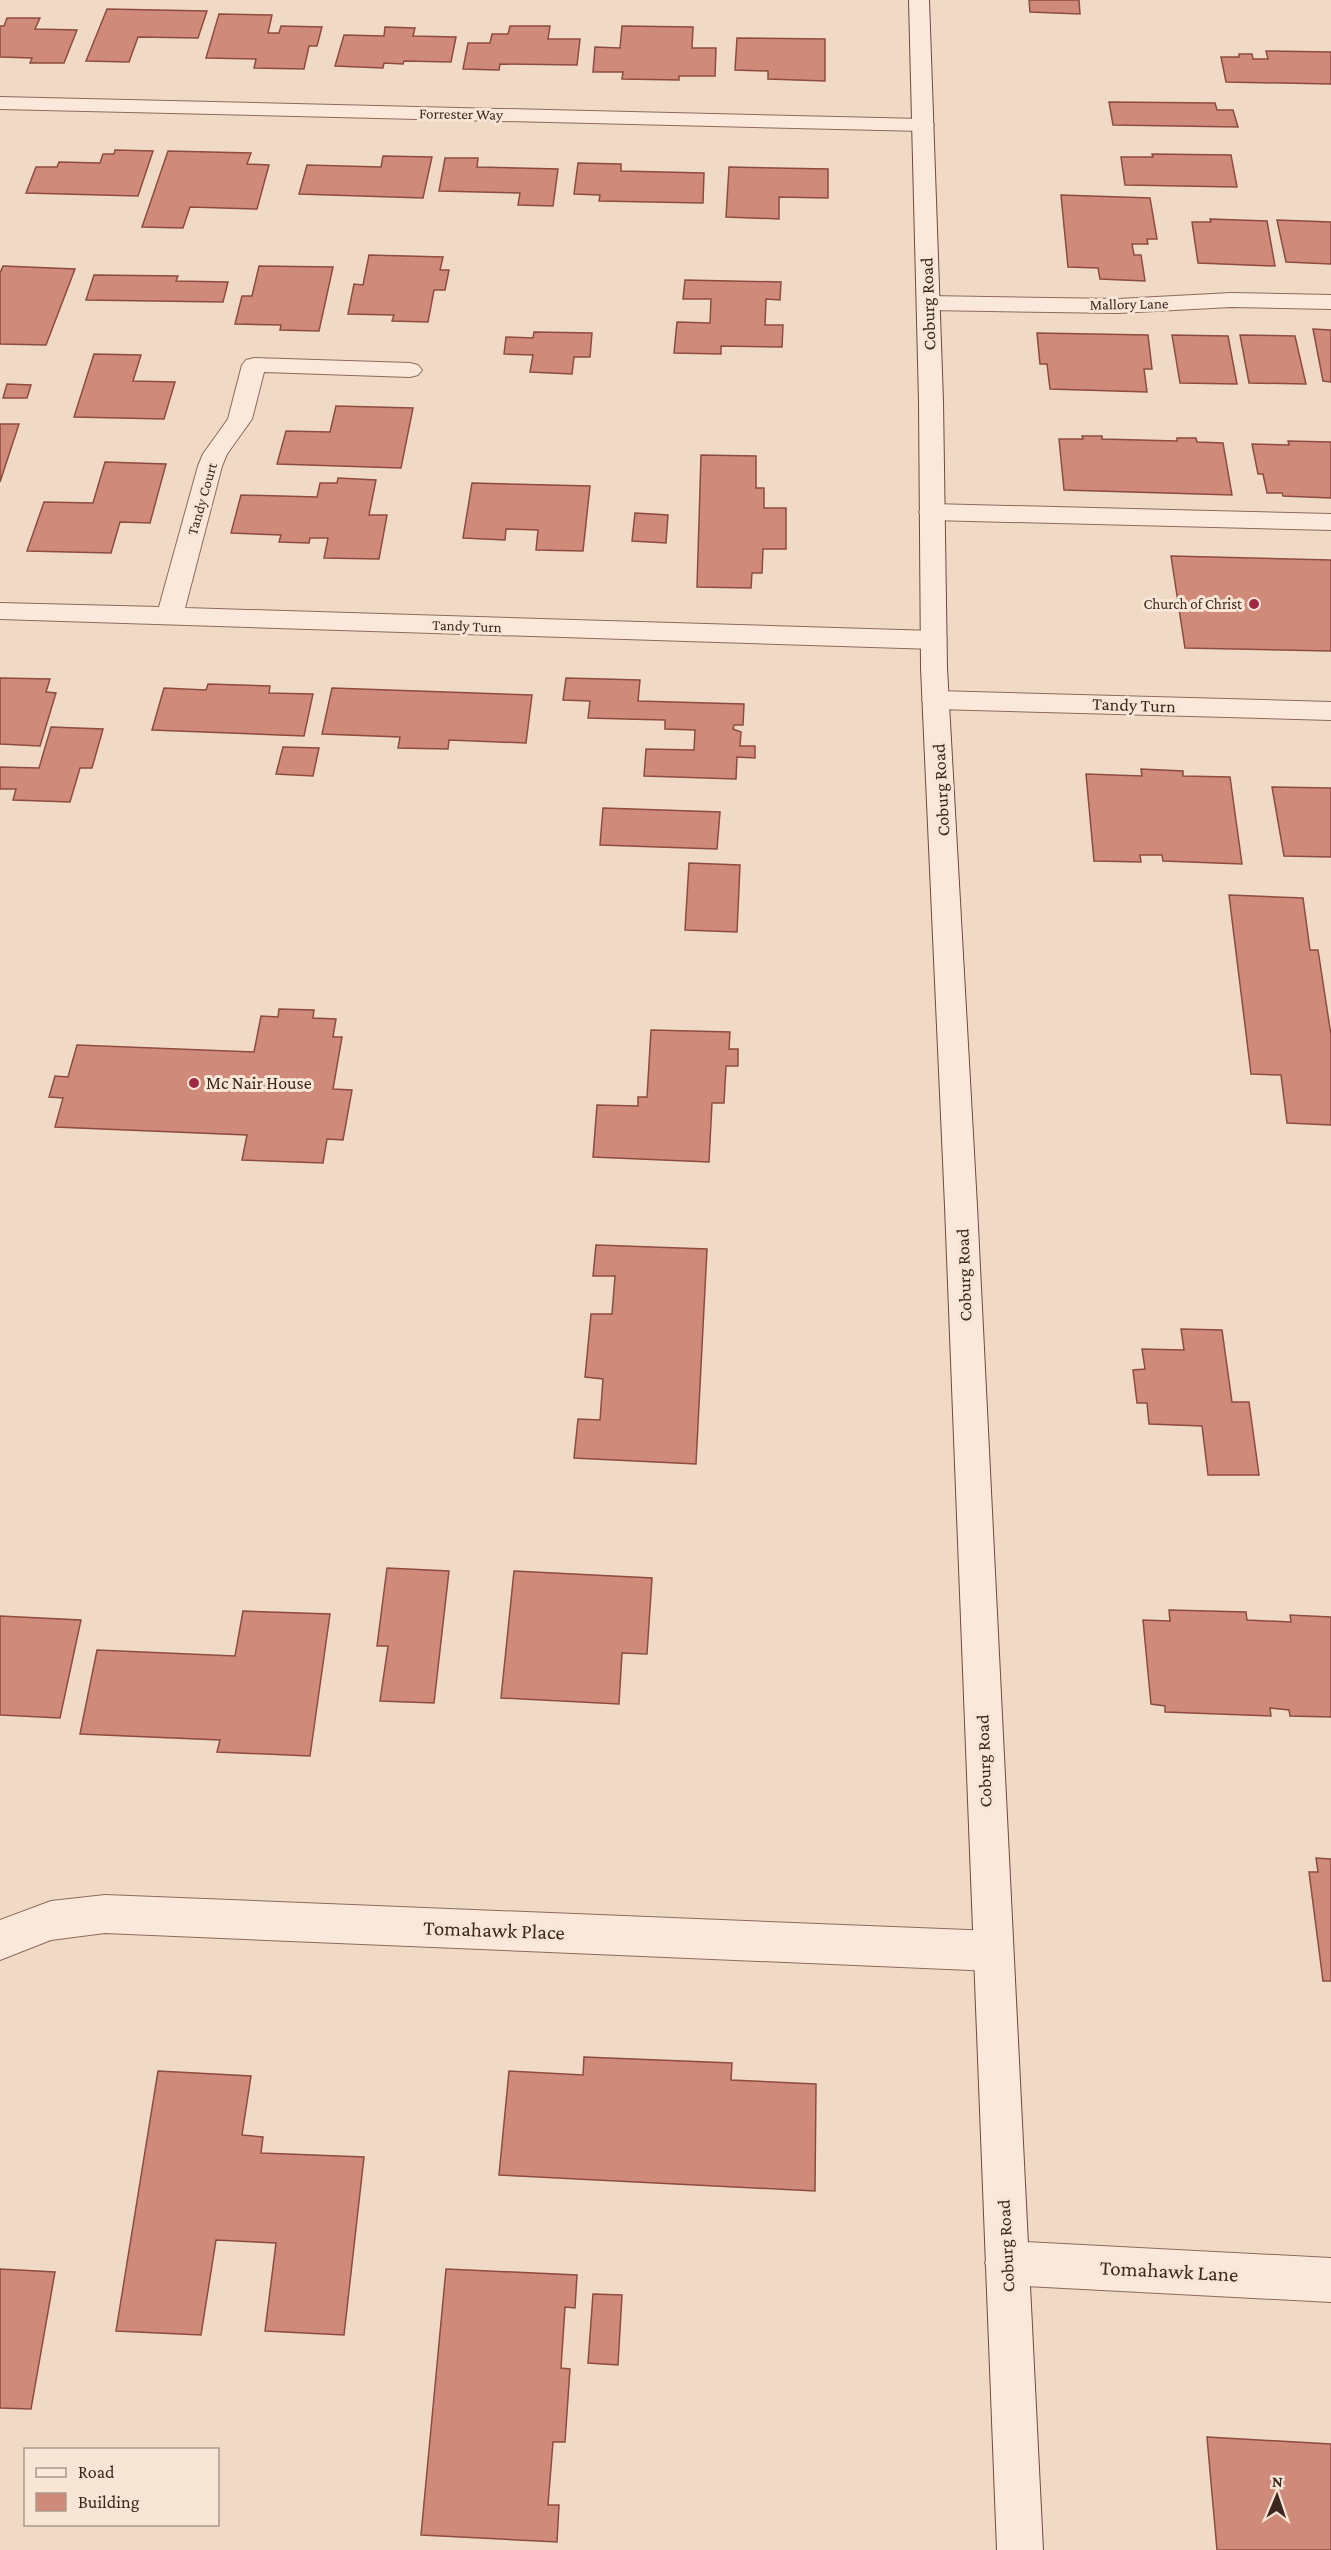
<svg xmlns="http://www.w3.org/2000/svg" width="1331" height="2550" font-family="'Crimson Pro',serif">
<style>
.building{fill:#d08a7a;stroke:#8d4c3f;stroke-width:1.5}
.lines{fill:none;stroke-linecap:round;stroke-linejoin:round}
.service-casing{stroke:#8d6a5a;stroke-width:2}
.minor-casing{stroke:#8d6a5a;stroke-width:2}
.secondary-casing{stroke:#6f4b3e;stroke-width:2}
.service{fill:#fae9da;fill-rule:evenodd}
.minor{fill:#fae9da;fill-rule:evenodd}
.secondary{fill:#fae9da;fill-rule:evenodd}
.poi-dot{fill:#9f2844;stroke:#f7e6d6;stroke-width:2}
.labels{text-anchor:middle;stroke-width:6;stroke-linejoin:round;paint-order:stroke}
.far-street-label{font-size:15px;fill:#3c261f;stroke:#f7e6d6}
.far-poi-label{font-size:15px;fill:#3c261f;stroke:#f7e6d6;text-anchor:end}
.street-label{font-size:18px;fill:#3c261f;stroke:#f7e6d6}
.poi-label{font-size:18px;fill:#3c261f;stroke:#f7e6d6;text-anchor:start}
.near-street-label{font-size:21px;fill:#3c261f;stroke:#f7e6d6}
</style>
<rect width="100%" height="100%" fill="#f0dac6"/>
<!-- building -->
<path class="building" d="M1029,0h50l1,14 -50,-2z
M107,9l100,2 -9,27 -60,-1 -9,25 -43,-1z
M219,14l53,1 -4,18h11l2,-7 41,1 -5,19h-8l-5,23 -50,-1 2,-9 -50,-1z
M7,18h33l-5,11 42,1 -13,33h-34l2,-5 -32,-1v-31h4z
M510,26h40l-2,13h32l-3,26 -77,-1 -1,6 -36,-1 5,-26h22l2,-9h16z
M622,26l71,1 -1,21h24l-1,28h-36v4l-57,-1 1,-7h-30l2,-25 25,1z
M385,27l30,1 -2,8 43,1 -5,25 -47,-1 -1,3 -19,-1 -1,5 -48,-2 9,-31 40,1z
M737,38l88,1v42l-57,-2v-8l-33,-1z
M1266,51l65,1v32l-105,-2 -5,-25h18v-3h13l1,5h15z
M1109,102l106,1 2,7h16l5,17 -125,-2z
M115,150l38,1 -15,45 -112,-3 10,-26h21l2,-5 41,1 3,-9h11z
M168,151l83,2 -4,11 22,1 -12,44 -67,-2 -7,21 -41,-1z
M1152,154l79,1 6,32 -112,-2 -4,-28h32z
M383,156l49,1 -9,41 -124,-4 8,-29 74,2z
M445,158h33l-1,9 81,2 -5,37 -35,-1 2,-12 -81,-2z
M578,163l43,1v7l83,2 -1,30 -104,-2 1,-6 -26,-1z
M729,167l99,2v29l-49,-1v22l-53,-2z
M1061,195l89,3 7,41h-10l1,5h-16l2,11h7l4,26 -45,-2 -2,-11 -30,-1z
M1210,219l57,2 8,45 -77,-3 -6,-41h19z
M1277,220l54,2v42l-45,-2z
M369,255l74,2 -3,13h9l-4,20h-11l-6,32 -36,-1 2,-6 -46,-1 6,-30 9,1z
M3,266l72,3 -29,76 -46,-1v-71z
M259,266l74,1 -14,64 -39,-1 1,-5 -46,-1 7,-28h10z
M94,275l84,1 -2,5 52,1 -5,20 -137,-2z
M685,280l96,2 -1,18 -14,-1 -1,26h18l-1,22 -61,-1v8l-47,-1 3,-31 33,1 1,-24h-28z
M1313,329l18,1v52l-8,-1z
M534,332l58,1 -2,24h-16l-2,17 -42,-2 3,-17 -29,-1 2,-17 27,1z
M1037,333l111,2 4,34h-8l3,23 -97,-3 -3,-25h-7z
M1172,335l56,1 9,48 -57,-1z
M1240,335l55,1 11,48 -57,-1z
M94,354l47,1 -8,26 42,1 -11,37 -90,-2z
M7,384l24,1 -4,13h-24z
M336,406l77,2 -12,60 -124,-4 9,-33 44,1z
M0,424h19l-19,58z
M1082,436h20v3l75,2v-3h19l1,4 26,1 9,52 -168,-5 -5,-51h24z
M1288,441l43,1v56l-48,-2 -1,-3h-15l-4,-19h-5l-6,-30 37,1z
M701,455l55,1v32h8v20h22v41h-23l-1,24h-10l-1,15 -54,-1z
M105,462l61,2 -16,59 -30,-1 -9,31 -84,-2 17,-49 49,1z
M338,478l38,2 -7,35h18l-8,44 -55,-1 4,-20h-18l-1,5 -30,-1 2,-7 -50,-2 10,-38 76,2 3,-14h17z
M472,483l118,3 -7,65 -47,-1 2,-20 -32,-1 -1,11 -42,-2z
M635,513l33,2 -2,28 -34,-2z
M1171,556l160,4v91l-146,-3z
M0,678l50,1 -4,13 10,1 -16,53 -40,-2z
M566,678l74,2 -2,21 106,3 -1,21h-9l-1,4 8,3 -1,14h15v12l-18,-1 -1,22 -92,-3 2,-27 48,1 1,-20 -30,-1v-9l-77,-2 2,-17 -27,-1z
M208,684l62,2 -1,7 44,1 -9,42 -152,-6 12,-42 42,2z
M332,688l200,7 -6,48 -77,-3 -1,9 -50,-1 2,-11 -78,-3z
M51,727l52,2 -11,39h-12l-10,34 -57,-2 3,-11h-16v-22l39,1z
M283,747l36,1 -6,28 -37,-2z
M1141,769l42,2v5l47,1 12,87 -79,-3 -1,-6h-22l1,7 -47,-1 -8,-87 56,2z
M1272,787l59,1v69l-47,-1z
M603,808l117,4 -3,37 -117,-4z
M689,863l51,2 -3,67 -52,-2z
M1229,895l74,3 7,52h8l13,85v90l-44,-2 -6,-48 -30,-1z
M279,1009l35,1 -1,8 23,1 -3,18h9l-9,52 19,1 -9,50 -16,-1 -4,24 -81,-3 5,-25 -192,-8 8,-29 -14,-1 6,-21 13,1 9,-32 177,7 7,-36 17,1z
M651,1030l79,2 -1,17h9v17h-12l-2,37h-12l-3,59 -116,-5 4,-52 41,1v-9h9z
M596,1245l111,4 -11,215 -122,-6 4,-39 22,1 3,-41 -18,-2 6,-63h21l3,-38h-22z
M1181,1329l41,1 10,72h17l10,73h-51l-6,-49 -53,-2 -2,-21h-10l-4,-33 12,-1 -3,-20 42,1z
M387,1568l62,3 -15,132 -54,-2 8,-55h-11z
M514,1571l138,7 -5,76 -25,-1 -3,51 -118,-6z
M1169,1610l77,2 1,8 44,2 -1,-7 41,2v100l-41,-1 -1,-6 -19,-2 1,8 -106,-4v-6l-14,-2 -8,-84 27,1z
M243,1611l87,3 -20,142 -93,-4 3,-12 -140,-6 17,-84 138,6z
M0,1616l81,4 -21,98 -60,-3z
M1316,1858l15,1v122h-8l-14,-109h9z
M584,2057l148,6 -1,17 85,4 -1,107 -316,-16 10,-104 74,4z
M158,2071l93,5 -9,59 21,2 -2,16 103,4 -20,178 -79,-4 11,-88 -60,-3 -15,95 -85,-4z
M0,2269l55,3 -24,137 -31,-1z
M446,2269l131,6 -2,33 -10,-1 -4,61 9,1 -5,73h-12l-5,63h11l-2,37 -136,-7z
M593,2294l29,1 -4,70 -30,-2z
M1207,2437l124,7v106h-114z"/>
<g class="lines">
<defs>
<path id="service" d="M932,504l399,10v16l-399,-10 -9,-2 -4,-6 4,-6z"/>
<path id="minor" d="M0,97l923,22 7,2 4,4 -4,4 -7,2 -923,-22z
M1231,293l100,2v14l-100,-2 -113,6 -190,-3 -8,-2 -3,-5 3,-5 8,-2 190,3z
M254,358l156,5 8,2 4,5 -4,5 -8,2 -146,-5 -12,47 -25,35 -5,12 -37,142 749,23 9,3 4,6 -4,6 -9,3 -934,-30v-16l159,4 39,-141 5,-12 25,-35 14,-54 4,-5z
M936,691l395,11v18l-395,-11 -10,-3 -4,-6 4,-6z
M105,1895l888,36 14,6 6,14 -6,14 -14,6 -888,-38 -54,7 -51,20v-40l51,-19z
M1007,2241l324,17v44l-324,-17 -15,-7 -7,-15 7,-15z"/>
<path id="secondary" d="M909,0h20l14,401 4,267 30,538 66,1344h-46l-52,-1344 -24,-538 -2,-267z"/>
</defs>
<!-- service casing -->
<use href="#service" class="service-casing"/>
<!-- minor casing -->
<use href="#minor" class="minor-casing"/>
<!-- secondary casing -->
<use href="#secondary" class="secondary-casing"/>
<!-- service -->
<use href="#service" class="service"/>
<!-- minor -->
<use href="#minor" class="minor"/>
<!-- secondary -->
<use href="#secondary" class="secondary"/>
</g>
<!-- markers -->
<g class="poi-dot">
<circle cx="1254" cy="604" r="6"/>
<circle cx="194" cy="1083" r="6"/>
</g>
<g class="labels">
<!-- far-street labels -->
<g class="far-street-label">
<text transform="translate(461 114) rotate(1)" y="5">Forrester Way</text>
<text transform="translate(1129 304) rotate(-1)" y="5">Mallory Lane</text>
<text transform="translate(202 499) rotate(-74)" y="5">Tandy Court</text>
<text transform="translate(467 626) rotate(2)" y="5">Tandy Turn</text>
</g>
<!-- far-poi labels -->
<g class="far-poi-label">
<text x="1242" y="609">Church of Christ</text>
</g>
<!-- street labels -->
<g class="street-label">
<text transform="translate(928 304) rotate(-92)" y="6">Coburg Road</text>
<text transform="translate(1134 705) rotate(2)" y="6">Tandy Turn</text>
<text transform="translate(941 790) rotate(-93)" y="6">Coburg Road</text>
<text transform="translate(964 1275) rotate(-92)" y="6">Coburg Road</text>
<text transform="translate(984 1761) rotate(-92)" y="6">Coburg Road</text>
<text transform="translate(1006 2246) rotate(-93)" y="6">Coburg Road</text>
</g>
<!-- poi labels -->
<g class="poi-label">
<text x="206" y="1089">Mc Nair House</text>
</g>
<!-- near-street labels -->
<g class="near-street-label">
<text transform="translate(494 1930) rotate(2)" y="7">Tomahawk Place</text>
<text transform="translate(1169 2271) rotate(3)" y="7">Tomahawk Lane</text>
</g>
</g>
<!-- legend -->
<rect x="24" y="2448" width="195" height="78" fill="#f7e6d6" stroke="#ac998d" stroke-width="1.5"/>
<rect x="36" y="2468" width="30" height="9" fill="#fae9da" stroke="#ac998d" stroke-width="1.5"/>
<text x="78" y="2478" font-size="18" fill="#3c261f">Road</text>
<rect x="36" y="2493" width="30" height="18" fill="#d08a7a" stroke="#ac998d" stroke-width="1.5"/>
<text x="78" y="2508" font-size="18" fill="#3c261f">Building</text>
<!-- north arrow -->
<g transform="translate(1277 2496) rotate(2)" stroke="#f7e6d6" stroke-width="4.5" paint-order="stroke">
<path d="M0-4.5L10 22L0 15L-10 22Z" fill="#3c261f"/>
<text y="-9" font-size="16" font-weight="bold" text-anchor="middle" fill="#3c261f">N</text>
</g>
</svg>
